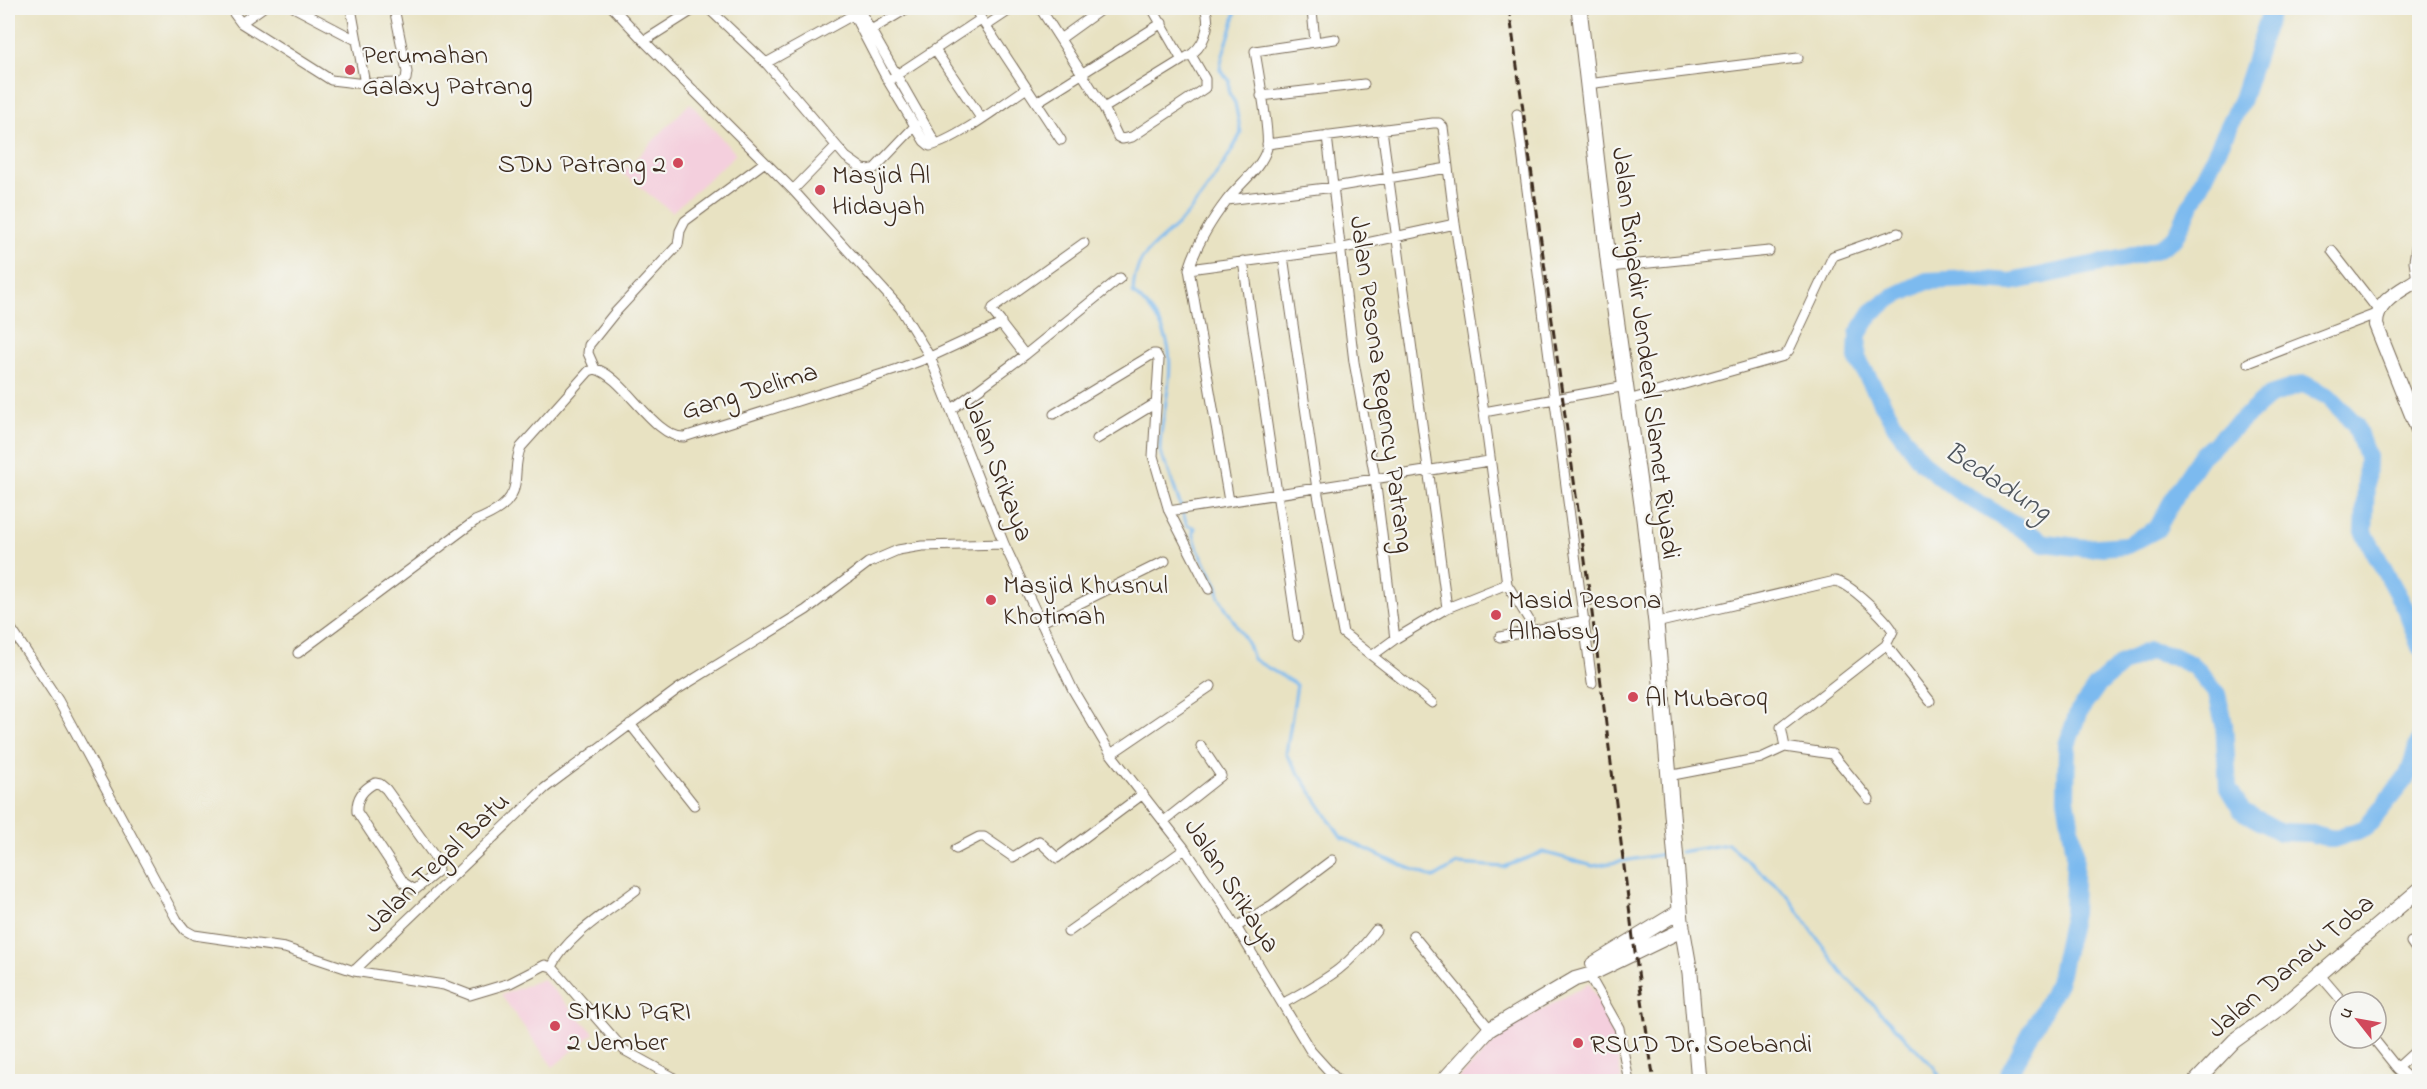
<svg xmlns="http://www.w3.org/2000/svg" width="2427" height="1089" font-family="'Indie Flower',sans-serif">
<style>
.built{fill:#f4cfdd}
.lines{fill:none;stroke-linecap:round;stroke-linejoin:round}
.stream{stroke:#7bbaef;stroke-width:3}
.river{stroke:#7bbaef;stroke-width:18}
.street-casing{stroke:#786a57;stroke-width:11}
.secondary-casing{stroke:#786a57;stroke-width:16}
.primary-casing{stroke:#786a57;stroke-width:17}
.street{stroke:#fff;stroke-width:9}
.secondary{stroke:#fff;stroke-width:14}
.primary{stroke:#fff;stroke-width:15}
.rail{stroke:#3b2a1e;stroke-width:3;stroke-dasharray:9 4.5;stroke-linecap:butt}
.poi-dot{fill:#d1495b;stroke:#f6f6f2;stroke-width:2}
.labels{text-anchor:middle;stroke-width:4.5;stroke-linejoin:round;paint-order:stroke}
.poi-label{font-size:27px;fill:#3b2a1e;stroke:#f6f6f2;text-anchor:start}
.street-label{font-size:27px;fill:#3b2a1e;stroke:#f6f6f2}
.water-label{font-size:28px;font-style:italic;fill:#4e555d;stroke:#f6f6f2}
</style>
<rect width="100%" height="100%" fill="#f6f6f2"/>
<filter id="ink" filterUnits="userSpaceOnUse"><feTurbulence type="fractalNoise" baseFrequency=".0167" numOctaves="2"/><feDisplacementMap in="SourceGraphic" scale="12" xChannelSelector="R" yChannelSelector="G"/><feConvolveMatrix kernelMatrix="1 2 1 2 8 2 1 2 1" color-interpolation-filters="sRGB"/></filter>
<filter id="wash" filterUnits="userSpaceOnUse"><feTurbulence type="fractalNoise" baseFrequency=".008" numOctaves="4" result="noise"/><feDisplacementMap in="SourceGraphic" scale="24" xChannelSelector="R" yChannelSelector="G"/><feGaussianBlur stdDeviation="1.35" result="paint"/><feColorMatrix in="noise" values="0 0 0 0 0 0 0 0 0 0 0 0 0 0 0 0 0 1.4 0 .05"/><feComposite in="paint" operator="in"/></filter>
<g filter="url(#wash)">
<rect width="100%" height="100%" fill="#e8e2c2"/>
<!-- built -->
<path class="built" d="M690,103l46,51 -64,58 -50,-39z
M543,979l51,54 -41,34 -52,-72z
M1589,983l22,41 11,57 -167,1 54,-54z"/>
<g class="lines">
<!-- stream -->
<path class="stream" d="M1236,8c-2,22 -14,40 -16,62l9,10v13l6,10 6,30c-12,25 -39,65 -58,86 -24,26 -49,32 -50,74 49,40 38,77 29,133 -2,16 -5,27 5,40l20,59 8,3 -2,4 5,18 19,34 2,13 29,47 5,15 44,26 -11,69 55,83 46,22 47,19 23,-14 47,3 39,-15 50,14 78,-13
M1680,852l48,-8 59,51 54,77 93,95 9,15"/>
<!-- river -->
<path class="river" d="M2272,8l-30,91 -67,139 -18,11 -28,8 -118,25 -41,-3 -43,2 -34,16 -21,15 -14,22 -1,24 39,69 26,35 35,28 88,53 40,5 42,-3 30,-16 19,-35 25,-38 69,-61 34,-11 25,13 26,27 12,33 -3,76 42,77 14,37
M2004,1082l54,-99 15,-70 2,-60 -9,-55 1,-53 11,-32 19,-27 26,-23 26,-12 24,5 22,11 22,27 7,30 4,64 14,23 38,21 30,1 23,6 33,-11 42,-53 12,-36"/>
</g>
</g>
<g filter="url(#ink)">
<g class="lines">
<defs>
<path id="street" d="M230,8l11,15 90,57 34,4
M295,8l61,32
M351,8l14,76 36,-1 5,-4 1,-7 -13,-64
M613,8l31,33 149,149 107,118 30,49 74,187 69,146 38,64 74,95 35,51 90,150 29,32
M708,8l58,55 80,94 17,12 7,1 5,-2 41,-43
M850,8l38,73 36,60 6,5c26,-6 74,-43 97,-58
M974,8l87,132
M1040,8l64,100 14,29 4,2 10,-2 73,-49v-9l-14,-24
M1312,10l3,32
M241,23l21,-15
M986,26l27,-18
M866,33l42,-25
M1060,39l43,-31
M644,41l52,-33
M935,50l46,68
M1187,57c17,-9 25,-32 18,-49
M766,63l94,-52 76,133
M892,78l89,-59
M1587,84l211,-26
M1261,96l103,-12
M1037,102l125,-79
M1104,108l78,-48 -30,-52
M1517,114l75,569
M1382,129l65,479
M1327,136l27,226 21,116 20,161
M1267,144l166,-21h6l4,4 12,97 29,188 23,172 22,36
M793,190l43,-44
M1227,200l107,-13 114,-19
M2332,251l46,59
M1283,256l34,233 26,144 89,70
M1243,261l55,375
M1609,267l160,-16
M1189,269c8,-26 22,-48 38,-69 12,-16 35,-32 40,-52 3,-16 -9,-77 -12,-97l80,-12
M2417,280l-3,-19 6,-37
M1001,324l24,31
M2248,363l128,-49
M595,369l-7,-16 1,-8 24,-30 65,-70 2,-14 5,-10 80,-59
M1628,400l156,-44 5,-6 44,-94 65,-23
M952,409l73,-54 95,-77
M1484,412l142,-26
M1054,414l99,-60h3l3,6 -6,96 16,55 40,78
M1097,439l59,-36
M1229,501l-40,-232 150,-20 116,-25
M1169,511l320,-50
M1040,623l125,-62
M1656,623l179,-42c14,1 51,38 58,50l-7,14 -105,82 4,20
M8,624l50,76 119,220 8,10 9,5 91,13 69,23 90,14 26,10 40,-12 35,-18 7,2
M1500,637l85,-17
M1886,645l44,56
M298,653l177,-132c17,-7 37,-16 40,-37 2,-14 0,-24 6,-37l68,-76 6,-2c28,6 59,69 89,68l214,-68 32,-12 69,-32 2,-3 -9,-11 1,-3 91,-65
M1373,655l22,-16 52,-31 60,-24
M630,724l64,81
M1111,754l100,-68
M1668,776l93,-18 24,-11 47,7 37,45
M375,783l5,1 6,5 51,71 1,11 -23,19 -11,-7 -47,-71c-1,-14 6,-23 18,-29z
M1164,821l57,-45 -20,-30
M956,849l23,-12h5l29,20 26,-16 18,17 86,-64
M1236,927l36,-22 60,-45
M1068,932l117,-83
M1413,935l77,94
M2411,942l9,13
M552,967l72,83 47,26 6,6
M552,967c14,-31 57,-56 84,-77
M354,971l191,-183 133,-99 128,-79 62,-47 30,-13 24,-4 82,-2
M2319,974l24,28
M1589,975l30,53 10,54
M1284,1003c42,-24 62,-33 92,-73
M2373,1038l24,30 16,14
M2397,1068l23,-21"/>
<path id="secondary" d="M2420,278c-19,13 -44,22 -44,47l44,110
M1593,964l87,-53
M1442,1082l48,-53 85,-50 14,-4 93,-45
M2195,1082l39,-41 47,-34 139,-118"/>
<path id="primary" d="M1579,8l30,259 35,252 12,104 25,298 9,52 9,109"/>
</defs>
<!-- street casing -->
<use href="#street" class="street-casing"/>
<!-- secondary casing -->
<use href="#secondary" class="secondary-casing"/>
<!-- primary casing -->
<use href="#primary" class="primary-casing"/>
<!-- street -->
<use href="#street" class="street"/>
<!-- secondary -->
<use href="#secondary" class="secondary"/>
<!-- primary -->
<use href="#primary" class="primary"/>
<!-- rail -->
<path class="rail" d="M1509,8l81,589 43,341 21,144"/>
</g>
</g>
<!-- markers -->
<g class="poi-dot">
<circle cx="350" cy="70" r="6"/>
<circle cx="678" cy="163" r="6"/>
<circle cx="820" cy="190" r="6"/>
<circle cx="991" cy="600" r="6"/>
<circle cx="1496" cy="615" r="6"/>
<circle cx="1633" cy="697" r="6"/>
<circle cx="555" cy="1026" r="6"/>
<circle cx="1578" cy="1043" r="6"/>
</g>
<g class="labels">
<!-- poi labels -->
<g class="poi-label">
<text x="362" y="63">Perumahan<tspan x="362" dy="31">Galaxy Patrang</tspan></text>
<text x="666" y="172" text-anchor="end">SDN Patrang 2</text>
<text x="832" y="183">Masjid Al<tspan x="832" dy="31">Hidayah</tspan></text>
<text x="1003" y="593">Masjid Khusnul<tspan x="1003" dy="31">Khotimah</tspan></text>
<text x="1508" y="608">Masid Pesona<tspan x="1508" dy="31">Alhabsy</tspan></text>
<text x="1645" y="706">Al Mubaroq</text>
<text x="567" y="1019">SMKN PGRI<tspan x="567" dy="31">2 Jember</tspan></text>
<text x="1590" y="1052">RSUD Dr. Soebandi</text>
</g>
<!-- street labels -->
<g class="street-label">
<text transform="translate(1647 353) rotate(83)" y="9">Jalan Brigadir Jenderal Slamet Riyadi</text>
<text transform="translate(1383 384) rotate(82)" y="9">Jalan Pesona Regency Patrang</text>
<text transform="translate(749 390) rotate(-17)" y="9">Gang Delima</text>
<text transform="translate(999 468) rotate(69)" y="9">Jalan Srikaya</text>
<text transform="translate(436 862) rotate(-44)" y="9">Jalan Tegal Batu</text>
<text transform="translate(1233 885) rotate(57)" y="9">Jalan Srikaya</text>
<text transform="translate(2290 965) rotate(-40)" y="9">Jalan Danau Toba</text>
</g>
<!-- water labels -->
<g class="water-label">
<text transform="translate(1999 480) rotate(33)" y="10">Bedadung</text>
</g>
</g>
<!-- margin -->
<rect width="2427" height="1089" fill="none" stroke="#f6f6f2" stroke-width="30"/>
<!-- north arrow -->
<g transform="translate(2358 1020) rotate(301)"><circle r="28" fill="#f6f6f2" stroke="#aba49d" stroke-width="1.5"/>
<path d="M0-4.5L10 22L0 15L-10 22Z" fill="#d1495b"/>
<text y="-9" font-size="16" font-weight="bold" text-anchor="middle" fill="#3b2a1e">U</text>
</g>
</svg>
